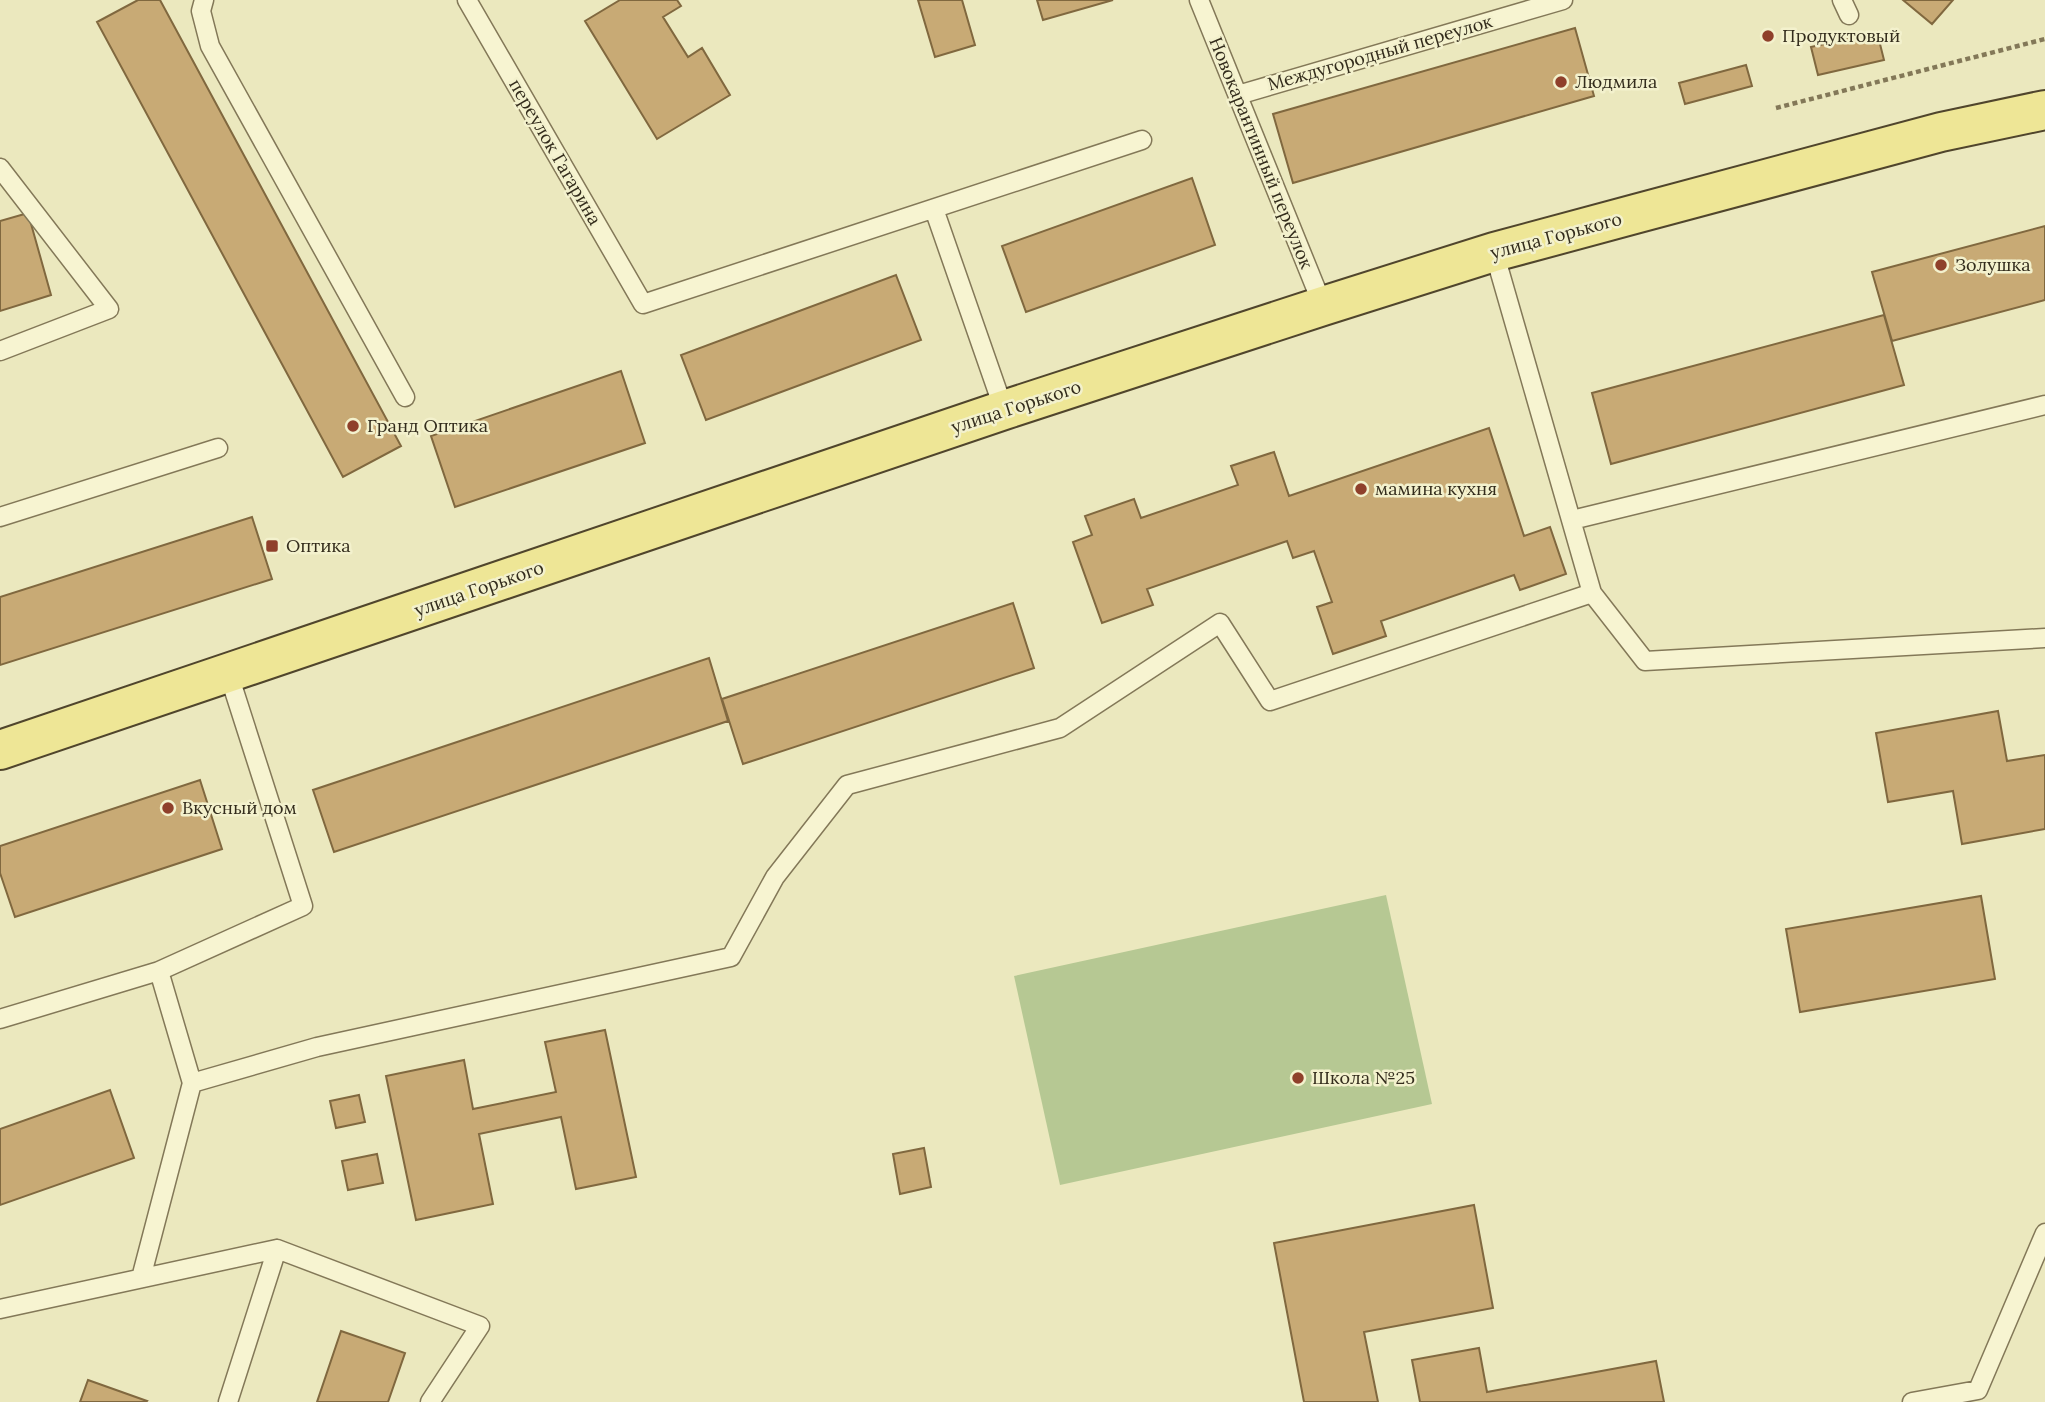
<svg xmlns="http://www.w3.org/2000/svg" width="2045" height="1402" font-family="Lora,serif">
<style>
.green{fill:#b6c893}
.building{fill:#c8aa75;stroke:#80683f;stroke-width:2}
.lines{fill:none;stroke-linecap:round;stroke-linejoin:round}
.lane-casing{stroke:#837858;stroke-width:21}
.primary-casing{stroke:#50452c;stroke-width:42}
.path{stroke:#837858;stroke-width:4.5;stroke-dasharray:5 3.5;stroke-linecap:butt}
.lane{stroke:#f7f4d1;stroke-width:18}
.primary{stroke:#eee696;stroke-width:38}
.poi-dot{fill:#8f402b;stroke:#f3f1cd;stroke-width:2.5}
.labels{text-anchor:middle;stroke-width:5;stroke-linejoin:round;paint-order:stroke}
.poi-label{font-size:18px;fill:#332c1c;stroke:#f3f1cd;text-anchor:start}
.street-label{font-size:18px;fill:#332c1c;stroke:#f3f1cd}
</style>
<rect width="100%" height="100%" fill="#ebe8be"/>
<!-- green -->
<path class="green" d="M1386,895l46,209 -372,81 -46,-209z"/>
<!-- building -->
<path class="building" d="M138,0h22l241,446 -58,31 -246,-455z
M620,0h57l4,6 -18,11 25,40 14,-9 28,47 -73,44 -72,-118z
M918,0h44l13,45 -40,12z
M1037,0h76l-70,20z
M1903,0h50l-21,24z
M1575,28l19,68 -301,87 -20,-69z
M1877,32l7,28 -66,15 -7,-28z
M1746,65l6,21 -67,18 -6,-21z
M1192,178l23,67 -189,67 -24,-66z
M28,213l23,82 -51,16v-90z
M2045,226v74l-153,41 -20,-69z
M896,275l25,65 -215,80 -25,-65z
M1884,315l20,70 -293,79 -19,-71z
M621,371l24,72 -190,64 -24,-71z
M1489,428l35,108 26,-9 16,47 -46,16 -6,-15 -133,46 5,15 -53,18 -16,-47 15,-5 -18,-51 -21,7 -6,-17 -140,48 6,16 -51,18 -29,-81 19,-7 -7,-19 49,-17 7,19 97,-33 -7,-19 43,-14 15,44z
M252,517l20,62 -272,86v-68z
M1013,603l21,65 -291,96 -21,-65z
M709,658l19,63 -394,131 -21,-62z
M1998,711l9,50 38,-6v74l-83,15 -9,-53 -65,11 -12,-69z
M200,780l22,69 -207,68 -15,-44v-27z
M1981,896l14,83 -195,33 -14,-83z
M605,1030l31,147 -60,12 -15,-72 -82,17 14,70 -77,16 -30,-144 78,-16 9,49 83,-17 -11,-50z
M110,1090l24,68 -134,47v-76z
M359,1095l6,27 -29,6 -6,-27z
M924,1148l7,39 -31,7 -7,-40z
M377,1154l6,29 -35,7 -6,-29z
M1474,1205l19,103 -129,24 14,70h-74l-30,-159z
M341,1331l64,22 -17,49h-71z
M1479,1348l8,44 169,-31 8,41h-244l-8,-42z
M88,1380l59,21 -1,1h-66z"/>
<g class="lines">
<defs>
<path id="lane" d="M204,0l-3,11 9,35 195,351
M467,0l176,304 499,-164
M1199,0l124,306
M1842,0l7,15
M1238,95l325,-95
M0,168l109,141 -109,42
M934,209l70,201
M1494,252l98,341 53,68 400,-23
M0,517l218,-69
M1572,520l473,-115
M228,672l75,234 -144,65 33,112 125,-36 414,-90 44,-80 72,-92 213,-57 160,-105 50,78 322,-108
M0,1019l159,-48
M141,1278l51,-195
M0,1309l277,-60
M228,1402l49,-153 203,77 -50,76
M1912,1402l66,-12 67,-157"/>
<path id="primary" d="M0,750l1004,-340 319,-104 171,-54 141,-38 306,-82 104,-22"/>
</defs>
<!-- lane casing -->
<use href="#lane" class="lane-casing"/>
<!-- primary casing -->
<use href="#primary" class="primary-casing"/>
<!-- path -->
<path class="path" d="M1776,108l269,-69"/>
<!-- lane -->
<use href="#lane" class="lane"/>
<!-- primary -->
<use href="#primary" class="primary"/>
</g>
<!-- markers -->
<g class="poi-dot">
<circle cx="1768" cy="36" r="7"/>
<circle cx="1561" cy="82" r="7"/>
<circle cx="1941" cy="265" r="7"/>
<circle cx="353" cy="426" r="7"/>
<circle cx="1361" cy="489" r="7"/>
<rect x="265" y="539" width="14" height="14" rx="3.5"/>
<circle cx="168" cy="808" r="7"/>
<circle cx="1298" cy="1078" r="7"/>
</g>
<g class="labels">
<!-- poi labels -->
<g class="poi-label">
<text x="1782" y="42">Продуктовый</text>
<text x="1575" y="88">Людмила</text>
<text x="1955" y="271">Золушка</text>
<text x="367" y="432">Гранд Оптика</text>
<text x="1375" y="495">мамина кухня</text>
<text x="286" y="552">Оптика</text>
<text x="182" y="814">Вкусный дом</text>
<text x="1312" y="1084">Школа №25</text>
</g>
<!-- street labels -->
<g class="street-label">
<text transform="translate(1380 53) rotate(-16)" y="6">Междугородный переулок</text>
<text transform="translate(555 152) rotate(60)" y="6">переулок Гагарина</text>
<text transform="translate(1261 153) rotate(68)" y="6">Новокарантинный переулок</text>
<text transform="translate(1556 236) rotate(-15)" y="6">улица Горького</text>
<text transform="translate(1016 407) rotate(-18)" y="6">улица Горького</text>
<text transform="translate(479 589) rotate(-19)" y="6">улица Горького</text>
</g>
</g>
</svg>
